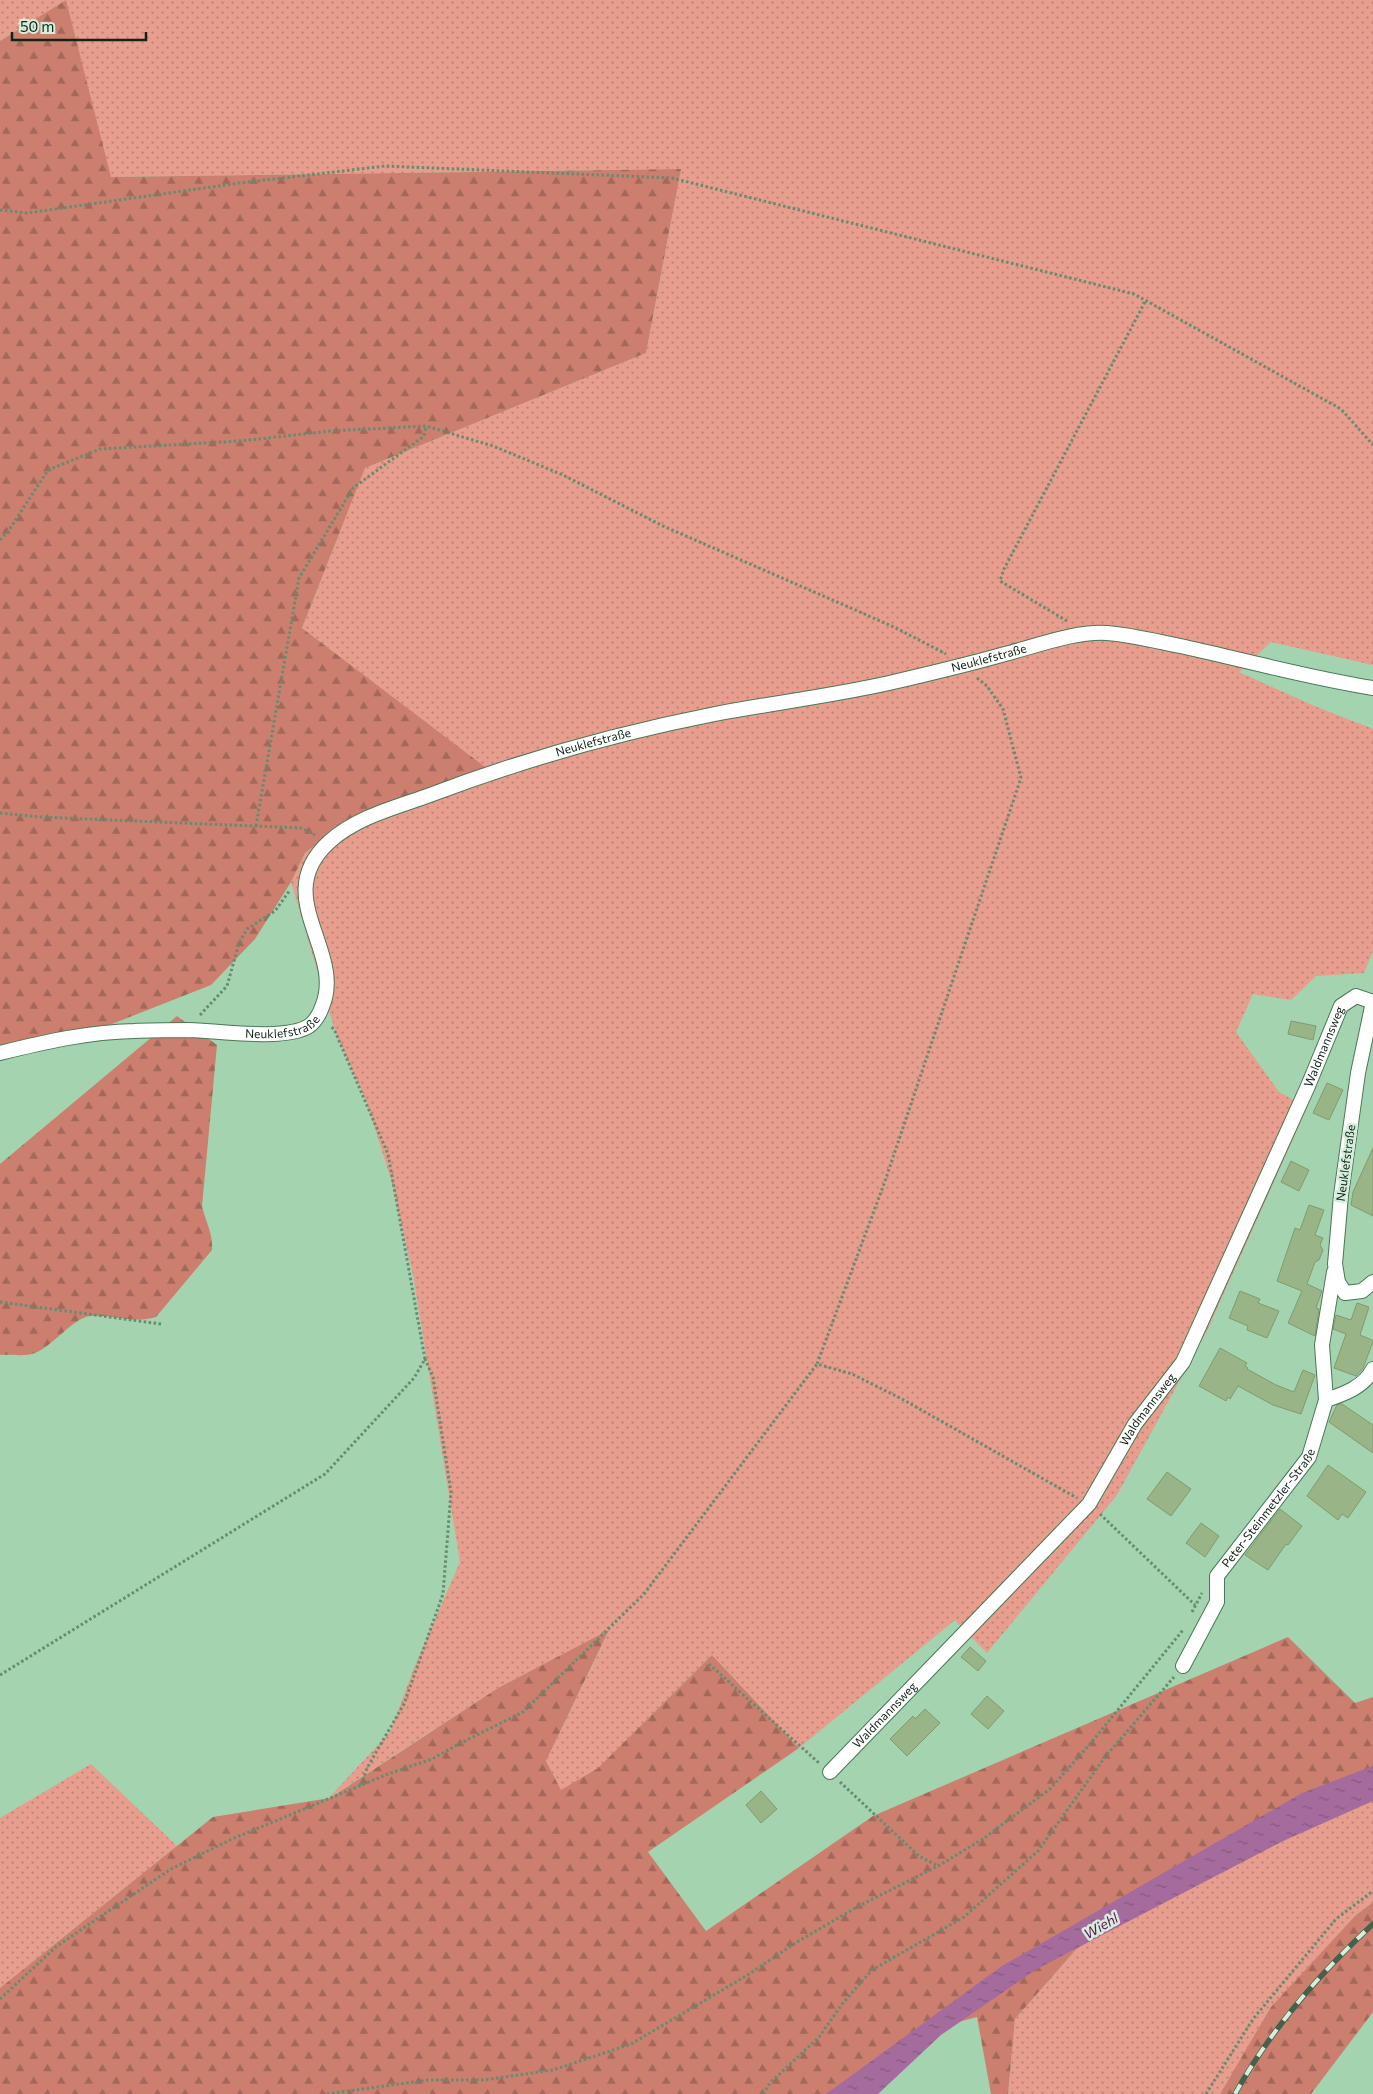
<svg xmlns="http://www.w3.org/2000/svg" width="1373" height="2094" font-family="Commissioner,sans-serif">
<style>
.grass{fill:url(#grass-dots)}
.forest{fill:url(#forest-firs)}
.water{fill:url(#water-ripples)}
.building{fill:#99b486;stroke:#819b6e}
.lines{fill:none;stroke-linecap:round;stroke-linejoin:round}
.street-casing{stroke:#4a7757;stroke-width:16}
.path{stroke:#678b71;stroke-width:3;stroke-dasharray:2.5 2.5;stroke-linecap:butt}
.street{stroke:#fff;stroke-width:14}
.rail-casing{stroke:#44614c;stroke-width:5.5}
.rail{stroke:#d5edda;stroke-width:4;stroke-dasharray:11;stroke-linecap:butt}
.labels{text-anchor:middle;stroke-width:5;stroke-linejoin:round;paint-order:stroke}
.street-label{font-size:12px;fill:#112417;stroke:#d5edda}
.water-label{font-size:14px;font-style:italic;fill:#5c1455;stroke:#d5edda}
</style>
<defs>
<pattern id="grass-dots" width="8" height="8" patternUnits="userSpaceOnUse" patternTransform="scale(1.25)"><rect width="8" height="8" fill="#e79e8e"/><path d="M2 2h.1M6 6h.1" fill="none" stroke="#ba8173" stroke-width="1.8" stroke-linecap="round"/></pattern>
<pattern id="forest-firs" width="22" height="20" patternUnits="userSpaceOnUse" patternTransform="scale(1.25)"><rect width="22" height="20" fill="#cc7f6f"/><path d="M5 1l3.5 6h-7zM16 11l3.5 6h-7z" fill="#a4685a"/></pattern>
<pattern id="water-ripples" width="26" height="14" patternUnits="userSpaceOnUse" patternTransform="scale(1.25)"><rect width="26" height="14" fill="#a56b9c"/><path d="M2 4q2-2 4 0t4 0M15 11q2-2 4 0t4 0" fill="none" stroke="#85587e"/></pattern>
</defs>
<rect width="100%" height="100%" fill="#a3d3af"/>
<!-- grass -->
<path class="grass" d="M0,0h1373v665l-102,-23 -32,30 73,33 61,24v222l-9,22 -48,3 -25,24 -38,-6 -17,38 43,60 28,16 -99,221 -91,166 -130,158 -32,-33 -156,128 -87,-93 -114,113 -37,23 -15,-30 63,-130 -111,57 -169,110 61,-66 24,-64 46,-106 -47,-287 -21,-92 -25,-80 -31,-69 -45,-152 14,-29 36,-28 147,-55 -186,-142 63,-160 281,-115 35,-184 -571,8 -44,-177 -66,41z
M91,1764l86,82 -177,142v-170z
M1373,1791v111l-17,13 -128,165 -8,14h-212l7,-75 95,-108z"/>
<!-- forest -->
<path class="forest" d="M66,0l45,177 570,-8 -35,184 -281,115 -63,160 187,142 -148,55 -36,28 -14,29 -36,57 -44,46 -99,39 -88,16 -24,8v-1007z
M177,1016l40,29 -15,161c4,17 11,27 10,44l-56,67c-22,7 -44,-3 -66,-1 -17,2 -37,30 -55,37 -9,4 -25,1 -35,2v-191z
M609,1630l-63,131 15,29 37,-22 114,-113 87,93 -151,104 58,79 167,-115 415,-179 67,66 18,-6v94l-263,120 -95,108 -7,75h-17l-14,-77 -34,9 -84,68h-859v-106l213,-171 117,-19 168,-110z
M1373,1902v110l-62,82h-91l51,-87 85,-92z"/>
<!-- water -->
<path class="water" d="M1373,1766v35l-92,41 -244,127 -96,66 -63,59h-52l176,-128 300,-173z"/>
<!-- building -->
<path class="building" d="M1291,1021l25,5 -3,14 -25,-6z
M1327,1083l16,7 -14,30 -16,-7z
M1373,1148v68l-22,-11 2,-13z
M1291,1161l18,9 -10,21 -18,-9z
M1309,1205l15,5 -9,25 8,3 -3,7 3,5 -4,10 -4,2 -8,22 15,7 -6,17 3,1 -4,27 -27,-13 14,-32 -25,-10 18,-53 5,2z
M1240,1291l20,8 -2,4 21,8 -12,27 -20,-8 1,-4 -19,-8z
M1357,1303l12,4 -9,28 12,5 1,2 -10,26 -7,8 -22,-8 12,-34 -13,-5 3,-14 15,5z
M1220,1348l27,15 -2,3 3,2 -1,1 29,16 18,7 9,-22 12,5 -14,39 -28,-9 -35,-19 -8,13 -2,-2 -2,4 -27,-15z
M1342,1404l31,21v28l-44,-31 8,-17z
M1328,1465l38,27 -18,26 -6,-4 -4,6 -31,-24z
M1167,1472l24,17 -20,27 -24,-17z
M1280,1509l22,17 -14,19 -2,-1 -18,26 -23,-15z
M1201,1523l18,13 -14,21 -19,-14z
M970,1647l16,14 -8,10 -17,-14z
M987,1696l17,15 -16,18 -17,-15z
M925,1709l15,14 -33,33 -17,-17 23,-23 2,3z
M761,1791l16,18 -16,14 -15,-18z"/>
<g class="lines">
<defs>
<g id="street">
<path d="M1373,1002l-15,71 -17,122 -6,69 3,18 7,11 17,-2 11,-9"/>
<path id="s1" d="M0,1053c44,-11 88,-21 134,-22 18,-1 37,-1 56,-1 29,1 95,11 119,-4 6,-4 11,-13 13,-19 24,-56 -53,-110 7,-165 27,-25 68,-35 101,-47 92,-35 188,-62 285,-81 58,-11 116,-18 174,-31 39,-9 77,-18 116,-29 31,-8 70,-23 102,-21 26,2 52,9 78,14 63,14 125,31 188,41"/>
<path d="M1326,1400l-4,-55 12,-73"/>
<path id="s2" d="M1183,1666l34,-64v-26l92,-119 17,-57c18,-6 38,-13 47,-31"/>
<path id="s3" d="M830,1772l259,-268 46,-80 48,-62 125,-276 33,-80 15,-10 17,6"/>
</g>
</defs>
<!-- street casing -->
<use href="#street" class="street-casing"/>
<!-- path -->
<path class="path" d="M0,210l27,3 213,-30 145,-17 287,12 462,116 207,115 32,36
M0,540l9,-10 39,-60 52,-21 140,-8 91,-10 95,-5 67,20 70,29 98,50 233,102 52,27
M1067,621l-67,-40 4,-12 142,-269
M977,678l10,8 16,23 18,69 -137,406 -67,180 35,10 50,25 175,99
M0,813l40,4 261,11 14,7
M256,826l43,-248 54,-90 71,-52 2,-10
M200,1015l27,-29 12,-43 8,-14 28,-18 15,-21
M0,1302l161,22
M1100,1514l95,91
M1192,1612l10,-19
M709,1664l110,99
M0,1675l325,-201 89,-96 11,-19 -37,-205 -54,-125 -4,-3
M840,1782l79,74 19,10
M361,1785l6,-17 37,-64 39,-110 8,-102 -18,-115 -8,-18
M0,1999l57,-53 114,-77 61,-30 156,-65 44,-15 25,-14 66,-33 121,-118 173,-230
M327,2094l101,-14h56l69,-10 78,-26 115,-68 51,-34 62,-36 79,-40 45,-27 67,-50 40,-45 93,-114
M763,2094l7,-11 49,-46 24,-34 29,-33 92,-53 74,-66 67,-94 69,-80
M1206,2094l47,-75 83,-100 37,-28"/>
<!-- street -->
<use href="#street" class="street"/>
<defs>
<path id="rail" d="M1235,2094c36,-65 84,-120 138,-170"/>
</defs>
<!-- rail casing -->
<use href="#rail" class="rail-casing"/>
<!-- rail -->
<use href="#rail" class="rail"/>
</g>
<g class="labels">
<!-- street labels -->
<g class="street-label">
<text dy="4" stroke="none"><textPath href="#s1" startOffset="1200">Neuklefstraße</textPath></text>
<text dy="4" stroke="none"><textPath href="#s1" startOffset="795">Neuklefstraße</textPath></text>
<text dy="4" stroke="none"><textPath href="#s1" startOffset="286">Neuklefstraße</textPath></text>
<text dy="4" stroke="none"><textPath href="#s3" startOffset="889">Waldmannsweg</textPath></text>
<text transform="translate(1346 1163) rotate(-82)" y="4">Neuklefstraße</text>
<text dy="4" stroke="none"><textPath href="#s3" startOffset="484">Waldmannsweg</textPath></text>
<text dy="4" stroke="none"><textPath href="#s2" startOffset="184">Peter-Steinmetzler-Straße</textPath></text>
<text dy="4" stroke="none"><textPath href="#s3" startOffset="79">Waldmannsweg</textPath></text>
</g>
<!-- water labels -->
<g class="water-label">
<text transform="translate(1101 1926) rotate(-30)" y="5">Wiehl</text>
</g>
</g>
<!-- scale -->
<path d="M12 32v8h134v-8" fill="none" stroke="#112417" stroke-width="2.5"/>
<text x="20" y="32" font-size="15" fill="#112417" stroke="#d5edda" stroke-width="4" paint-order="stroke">50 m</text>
</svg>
